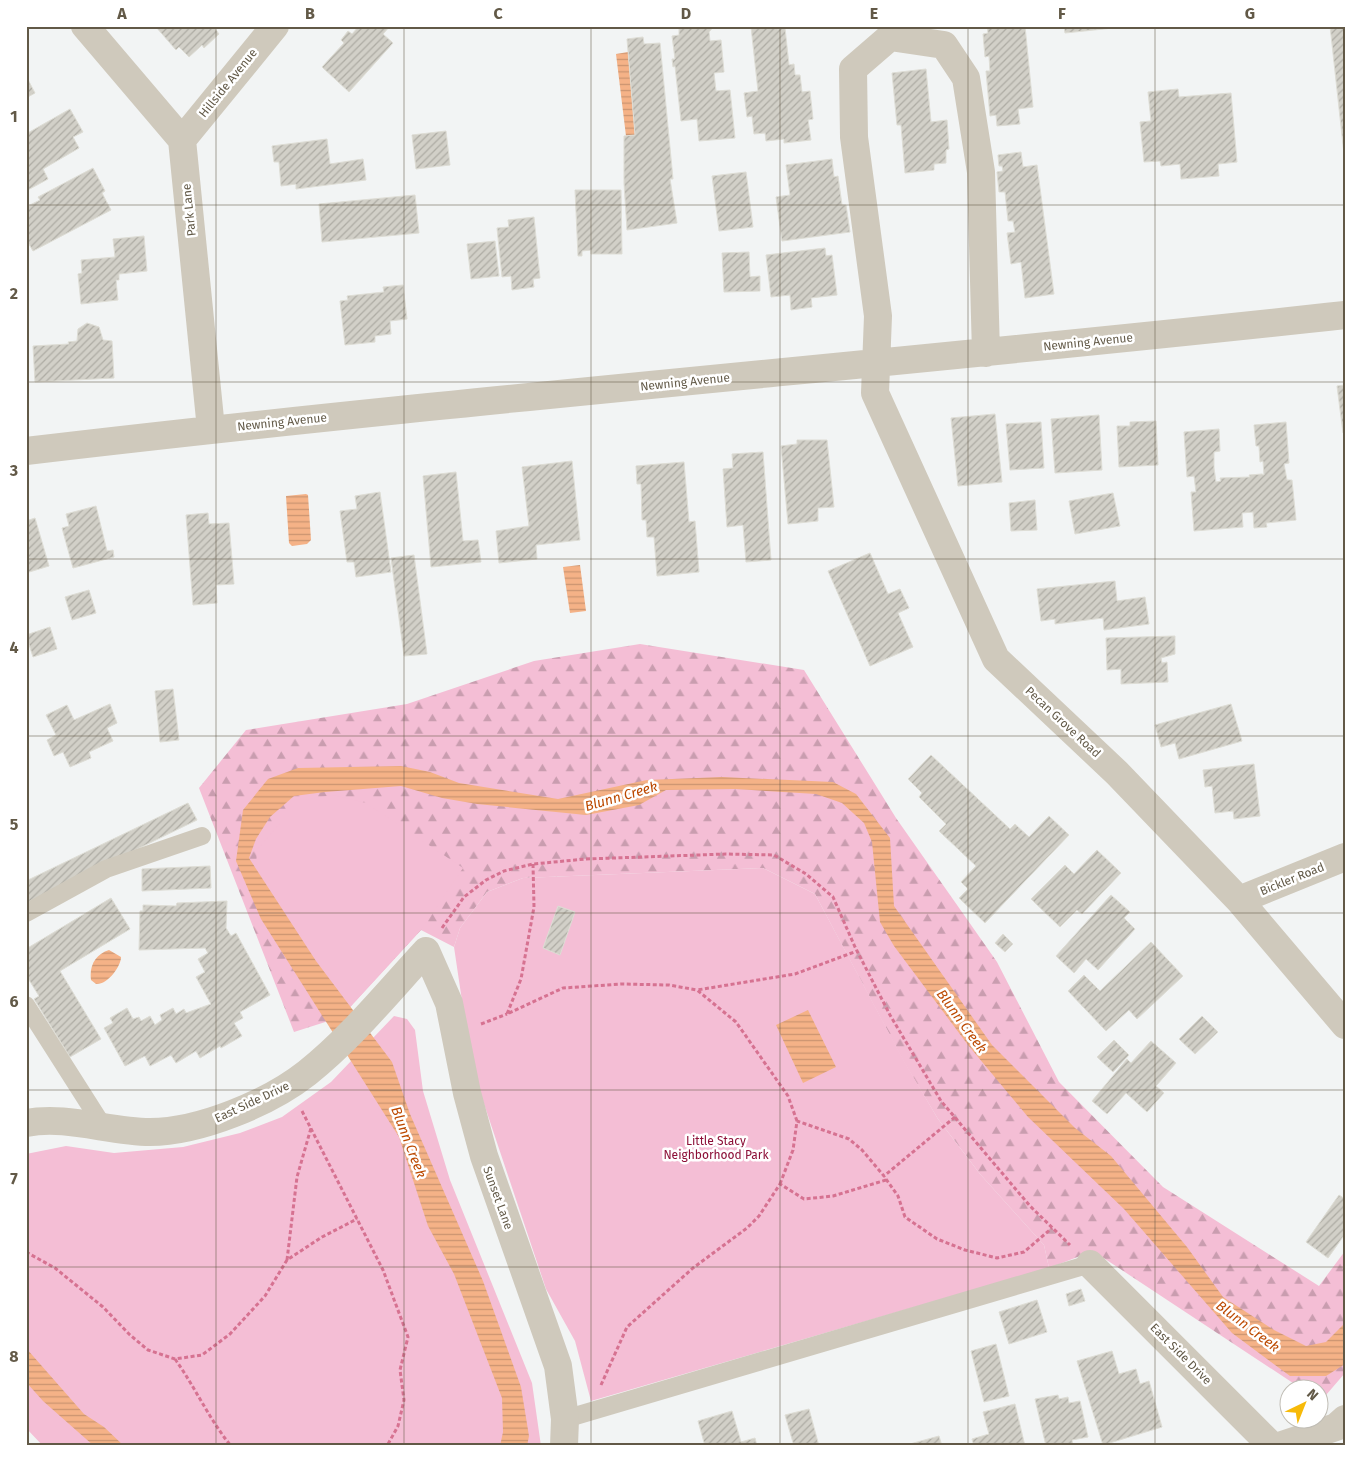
<svg xmlns="http://www.w3.org/2000/svg" width="1371" height="1472" font-family="'Fira Sans',sans-serif">
<style>
.forest{fill:url(#forest-firs)}
.park{fill:#f4bed5}
.water{fill:url(#water-rules)}
.building{fill:url(#building-hatch);stroke:#deddd5}
.lines{fill:none;stroke-linecap:round;stroke-linejoin:round}
.path{stroke:#d67291;stroke-width:3;stroke-dasharray:4 2.5;stroke-linecap:butt}
.service{stroke:#cfc9bc;stroke-width:18}
.minor{stroke:#cfc9bc;stroke-width:28}
.grid{fill:none;stroke:#625947;stroke-width:1;stroke-opacity:0.55}
.labels{text-anchor:middle;stroke-width:5;stroke-linejoin:round;paint-order:stroke}
.street-label{font-size:12px;fill:#625947;stroke:#fff}
.park-label{font-size:12px;fill:#8c0f37;stroke:#fff}
.water-label{font-size:14px;font-style:italic;fill:#bc4900;stroke:#fff}
.neatline{fill:none;stroke:#625947;stroke-width:2}
.grid-label{font-size:16px;text-anchor:middle;font-weight:bold;fill:#625947}
</style>
<defs>
<pattern id="forest-firs" width="22" height="20" patternUnits="userSpaceOnUse" patternTransform="scale(1.25)"><rect width="22" height="20" fill="#f4bed5"/><path d="M5 1l3.5 6h-7zM16 11l3.5 6h-7z" fill="#c99daf"/></pattern>
<pattern id="water-rules" width="6" height="5" patternUnits="userSpaceOnUse" patternTransform="scale(1.25)"><rect width="6" height="5" fill="#f5b287"/><path d="M0 2.5h6" fill="none" stroke="#ca9470"/></pattern>
<pattern id="building-hatch" width="6" height="6" patternUnits="userSpaceOnUse" patternTransform="scale(1.25)"><rect width="6" height="6" fill="#d2d0c8"/><path d="M-1 1l2-2M0 6l6-6M5 7l2-2" fill="none" stroke="#aeaca4"/></pattern>
</defs>
<rect width="100%" height="100%" fill="#f2f4f4"/>
<!-- forest -->
<path class="forest" d="M640,644l164,26 92,148 101,144 62,120 104,105 156,99 26,-35v122l-25,29 -2,-12 -16,-1 -209,-138 -44,17 -5,-23 -64,-71 -42,-55 -34,-57 -89,-168 -52,-26 -240,10 -36,14 -27,36 -6,19 -33,-17 -80,87 -47,15 -95,-244 47,-58 161,-26 127,-43z"/>
<!-- park -->
<path class="park" d="M333,795l33,8 97,65 -42,62 -80,87 -73,-121 -12,-30 1,-16 24,-28 22,-22z
M763,868l52,26 89,167 34,58 42,55 64,71 5,23 -458,133 -16,-60 -29,-52 -74,-221 -18,-121 6,-19 27,-36 36,-14z
M394,1016l13,3 8,11 8,61 27,89 82,203 9,63h-498l-17,-18v-274l40,-8 48,7 69,-6 57,-14 42,-16 49,-35z"/>
<!-- water -->
<path class="water" d="M628,52l7,83 -9,1 -10,-82z
M306,494l2,1 3,45 -4,4 -15,2 -3,-3 -3,-47z
M580,565l6,46 -16,2 -7,-46z
M401,766l29,6 29,11 99,16 89,-19 75,-3 111,5 23,12 34,44 4,68 98,139 83,83 36,28 76,91 36,50 51,33 32,16 20,-4 19,-19v41l-19,12h-36l-58,-43 -108,-124 -96,-92 -60,-72 -74,-99 -14,-24 -8,-80 -8,-19 -22,-20 -26,-9 -81,-5 -69,1 -27,15 -53,10 -109,-11 -35,-6 -41,-12 -76,6 -31,4 -24,21 -14,22 -7,19 67,103 76,101 18,52 73,167 38,106 8,49 -2,10h-27l3,-14 -1,-34 -48,-124 -26,-48 -29,-89 -138,-218 -25,-58 7,-51 25,-31 30,-11z
M109,950l12,7c0,10 -14,28 -25,27l-5,-4c-2,-15 5,-26 18,-30z
M808,1010l28,57 -33,16 -27,-58z
M26,1348l58,66 20,13 20,19h-30l-51,-45 -17,-19z"/>
<!-- building -->
<path class="building" d="M158,26h55l6,8 -15,14 -2,-3 -13,12 -10,-10 -3,3 -20,-23z
M359,26h31l-7,8 10,9 -44,49 -27,-25 22,-24 -3,-3 7,-9 4,3z
M679,26h35l-5,6 1,9 11,-1 3,32 -10,1 2,18 14,-1 5,48 -36,3 -2,-22 -16,2 -6,-55 -2,1 -1,-8h3l-3,-23 7,-1z
M777,26v3l8,-1 4,37 5,-1 1,11h5l2,17 8,-1 3,28 -5,1 3,20 -27,3v-4l-18,2 -1,-8 -11,1 -2,-18 -5,1 -3,-24 14,-2 -7,-64z
M987,26h38l8,81 -15,2 2,15 -23,2 -1,-11 -6,1 -4,-45h4l-1,-15 -4,1 -2,-23 5,-1z
M1064,26h49v2l-48,5z
M1330,26h15v137z
M643,37l1,7 16,-1 13,136h-3l7,44 -50,7 -3,-47v-47l11,-1 -8,-96z
M926,69l5,53 16,-2 2,29 -3,1v13l-12,1v6l-29,3 -4,-48h-4l-5,-52z
M26,76l9,17 -9,5z
M1178,89l1,8 52,-4 6,69 -19,2 1,12 -38,3 -1,-15 -19,2 -1,-5 -16,1 -4,-40 11,-1 -3,-29z
M70,109l13,23 -10,5 6,11 -36,21 5,10 -22,12v-57z
M446,131l4,34 -34,4 -4,-34z
M327,139l3,25 33,-5 3,21 -70,9v-5l-15,2 -2,-24h-5l-2,-16z
M1021,152l2,15 14,-2 17,129 -29,4 -4,-36 -10,2 -4,-31 8,-1 -2,-11h-5l-3,-29h-6l-2,-20 6,-1 -1,-5h-3l-1,-11z
M832,159l2,18 4,-1 4,29h4l4,27 -68,9 -6,-44 14,-2 -4,-30z
M93,168l12,23 -3,2 9,17 -78,41 -7,-12v-32l14,-7 -2,-3z
M746,172l7,55 -34,4 -7,-55z
M575,190h46l1,64h-31v-4l-9,1v5h-4z
M415,195l4,38 -97,9 -3,-38z
M534,217l6,61 -7,1 1,8 -22,3 -1,-14 -9,1 -5,-49 12,-1 -1,-7z
M144,236l3,35 -28,3v6h-3l2,20 -37,4 -3,-30 4,-1 -1,-13 34,-3 -2,-18z
M495,241l4,35 -28,3 -4,-35z
M825,248l1,8 6,-1 5,40 -26,3 1,9 -21,3 -1,-15 -19,2 -5,-42z
M749,252l1,25 10,-1v15l-36,1 -2,-39z
M403,285l4,34 -17,2 1,13 -16,2v6l-30,3 -5,-44 8,-1 -1,-4 37,-4 -1,-5z
M87,323l12,4 4,13 9,1 2,37 -79,4 -2,-36 36,-2 -1,-2 9,-1 1,-12z
M1345,385v48h-2l-6,-47z
M995,414l7,68 -44,4 -7,-68z
M1099,415l3,55 -47,3 -4,-54z
M1156,421l2,44 -39,2 -2,-41h13v-4z
M1041,422l3,46 -34,2 -4,-46z
M1286,422l3,41 -5,1 3,16h5l4,40 -30,3 1,4 -13,1 -1,-16 -11,1 1,14 -49,4 -3,-39h5l-2,-16 -7,1 -3,-45 35,-3 1,22 -6,1v16l2,14 5,-1 -1,-3 30,-1 -1,-2 13,-1 2,1 -1,-14 -3,1 -1,-16h-3l-2,-21z
M797,440h30l7,67 -16,1v13l-30,3 -7,-78 16,-2z
M763,452l8,108 -25,2 -3,-37 -16,2 -4,-58 10,-1 -1,-14z
M572,461l8,79 -44,5 1,14 -38,4 -3,-32 33,-5 -7,-59z
M684,462l5,60 6,-1 4,51 -42,4 -3,-39h-7l-1,-17h-4l-1,-36h-4l-1,-18z
M456,472l7,69 15,-1 3,22 -50,5 -8,-91z
M380,492l11,80 -35,5 -2,-15h-7l-7,-51 17,-2 -2,-13z
M1113,493l7,33 -45,8 -6,-33z
M1035,500l2,30 -26,1 -2,-28z
M96,506l11,45 6,-1 1,7 -41,11 -11,-40 7,-2 -3,-12z
M208,513l1,11 20,-1 5,61 -18,1 1,18 -24,2 -7,-90z
M35,518l14,48 -23,7v-52z
M870,553l18,41 12,-5 9,19 -11,5 15,34 -43,19 -42,-95z
M414,555l13,99 -23,2 -13,-98z
M1115,581l2,20 28,-4 4,27 -45,6 -1,-12 -48,6v-5l-14,2 -4,-32z
M89,590l7,23 -24,7 -7,-23z
M50,627l7,22 -24,8 -7,-22z
M1175,636v18l-14,4 1,5 5,-1 1,20 -47,2v-15l-14,1 -1,-32z
M173,689l6,51 -19,2 -5,-51z
M110,704l7,19 -10,5 6,13 -24,11 2,6 -21,9 -7,-15 -9,4 -7,-16 9,-5 -10,-20 21,-10 7,15z
M1231,704l11,37 -63,18 -4,-16 -14,4 -6,-22z
M931,755l79,74 5,-5 14,13 20,-21 20,19 -84,88 -26,-25 9,-9 -7,-7 15,-16 -37,-35 7,-7 -27,-27 3,-4 -14,-14z
M1254,764l6,52 -26,3 -1,-8 -18,2 -3,-27 -7,1 -2,-17z
M188,803l9,17 -171,83v-22z
M1097,850l24,23 -39,41 -5,-4 -17,17 -29,-28 34,-34 9,9z
M210,866l1,22 -69,3v-22z
M1111,895l19,17 -6,6 11,11 -37,41 -12,-11 -12,14 -18,-17z
M111,898l19,31 -70,42 41,68 -31,18 -36,-58 5,-3 -13,-21v-26z
M227,901l-1,27 5,8 5,-3 34,62 -30,17 3,6 -9,5 8,13 -21,12 -1,-2 -20,12 -4,-7 -20,12 -5,-8 -21,11 -5,-10 -20,10 -21,-38 9,-5 -3,-5 17,-10 6,11 6,-2 2,4 9,-5 5,9 7,-5 -2,-5 13,-7 3,6 8,-5 2,4 25,-9 -15,-27 9,-5 -7,-13 10,-6 -3,-5 -66,2 1,-39h3v-6l33,1 1,-3z
M558,906l17,6 -15,43 -17,-7z
M1003,934l10,10 -8,8 -10,-9z
M1151,942l32,34 -46,43 -8,-9 -23,21 -38,-40 16,-16 16,16z
M1202,1016l16,16 -23,22 -16,-15z
M1114,1040l15,15 -16,17 -16,-15z
M1151,1041l25,22 -20,23 8,7 -17,19 -21,-19 -19,21 -15,-13 35,-42 4,4z
M1339,1195l6,4v35l-17,24 -22,-16z
M1081,1289l4,12 -16,5 -3,-12z
M1037,1300l10,32 -38,12 -10,-32z
M996,1344l13,52 -25,6 -13,-51z
M1112,1351l7,23 17,-5 4,15 9,-3 13,46 -59,18 -26,-84z
M1058,1395l1,4 9,-2 1,6 11,-2 8,36 -16,3 1,6h-27l-11,-47z
M1015,1404l10,42h-51l-2,-7 17,-5 -6,-22z
M809,1409l10,37h-25l-9,-31z
M732,1411l9,31 14,-4 2,8h-52l-7,-25z
M939,1436l3,10h-32v-2z"/>
<g class="lines">
<!-- path -->
<path class="path" d="M533,864l1,43 -13,72 -14,35 56,-26 59,-4 47,1 28,5
M442,928l22,-31 22,-17 18,-9 29,-7 53,-5 140,-5 48,1 32,19 27,23 22,50 35,68 51,86 89,105 40,39
M481,1024l26,-10
M302,1111l81,159 25,67 -8,33 4,30 -6,26 -11,20
M797,1121l-9,-25 -52,-74 -39,-32 98,-16 62,-23
M886,1179l12,17 7,21 32,22 28,11 32,8 27,-6 28,-24
M780,1184l13,-34 4,-29 52,18 13,11 22,26 71,-59
M26,1252l29,16 48,39 27,28 18,15 27,9 27,-4 28,-21 35,-38 22,-36 35,-23 35,-18
M287,1260l10,-83 14,-49
M175,1359c20,28 34,60 56,87
M601,1385l26,-58 66,-59 54,-40 12,-12 21,-32 24,15 29,-3 53,-16"/>
<!-- service -->
<path class="service" d="M26,913l80,-44 96,-33
M26,1005l77,121
M565,1419l525,-155"/>
<!-- minor -->
<path class="minor" d="M85,26l97,114 29,289
M182,140l93,-114
M986,353l-5,-181 -15,-94 -22,-33 -54,-8 -37,32 1,68 24,179 -3,77 121,266 121,114 122,127 106,125
M26,451c439,-52 880,-88 1319,-136
M1239,900l106,-43
M26,1123c41,-8 83,9 124,9 49,0 119,-29 157,-59 44,-35 81,-81 119,-122l23,52 18,90 17,63 74,210 7,53 -1,27
M1090,1264l182,182
M1279,1446l57,-19 9,-8"/>
</g>
<!-- grid -->
<path class="grid" d="M216,26v1420M404,26v1420M591,26v1420M780,26v1420M968,26v1420M1155,26v1420M26,205h1319M26,382h1319M26,559h1319M26,736h1319M26,913h1319M26,1090h1319M26,1267h1319"/>
<g class="labels">
<!-- street labels -->
<g class="street-label">
<text transform="translate(228 83) rotate(-51)" y="4">Hillside Avenue</text>
<text transform="translate(189 210) rotate(-96)" y="4">Park Lane</text>
<text transform="translate(1088 342) rotate(-6)" y="4">Newning Avenue</text>
<text transform="translate(685 382) rotate(-6)" y="4">Newning Avenue</text>
<text transform="translate(282 422) rotate(-6)" y="4">Newning Avenue</text>
<text transform="translate(1063 722) rotate(43)" y="4">Pecan Grove Road</text>
<text transform="translate(1292 879) rotate(-22)" y="4">Bickler Road</text>
<text transform="translate(252 1102) rotate(-25)" y="4">East Side Drive</text>
<text transform="translate(498 1198) rotate(70)" y="4">Sunset Lane</text>
<text transform="translate(1181 1354) rotate(45)" y="4">East Side Drive</text>
</g>
<!-- park labels -->
<g class="park-label">
<text x="716" y="1145">Little Stacy<tspan x="716" dy="14">Neighborhood Park</tspan></text>
</g>
<!-- water labels -->
<g class="water-label">
<text transform="translate(621 796) rotate(-16)" y="5">Blunn Creek</text>
<text transform="translate(962 1021) rotate(54)" y="5">Blunn Creek</text>
<text transform="translate(409 1142) rotate(69)" y="5">Blunn Creek</text>
<text transform="translate(1248 1326) rotate(37)" y="5">Blunn Creek</text>
</g>
</g>
<!-- border -->
<rect width="1371" height="1472" fill="none" stroke="#ffffff" stroke-width="55"/>
<!-- north arrow -->
<g transform="translate(1304 1404) rotate(43)"><circle r="24" fill="#ffffff" stroke="#c0bdb5"/>
<path d="M0-4L9 19L0 12L-9 19Z" fill="#f7ba09"/>
<text y="-8" font-size="14" font-weight="bold" text-anchor="middle" fill="#625947">N</text>
</g>
<rect x="28" y="28" width="1316" height="1416" class="neatline"/>
<g class="grid-label">
<text x="122" y="19">A</text>
<text x="310" y="19">B</text>
<text x="498" y="19">C</text>
<text x="686" y="19">D</text>
<text x="874" y="19">E</text>
<text x="1062" y="19">F</text>
<text x="1250" y="19">G</text>
<text x="14" y="122">1</text>
<text x="14" y="299">2</text>
<text x="14" y="476">3</text>
<text x="14" y="653">4</text>
<text x="14" y="830">5</text>
<text x="14" y="1007">6</text>
<text x="14" y="1184">7</text>
<text x="14" y="1362">8</text>
</g>
</svg>
